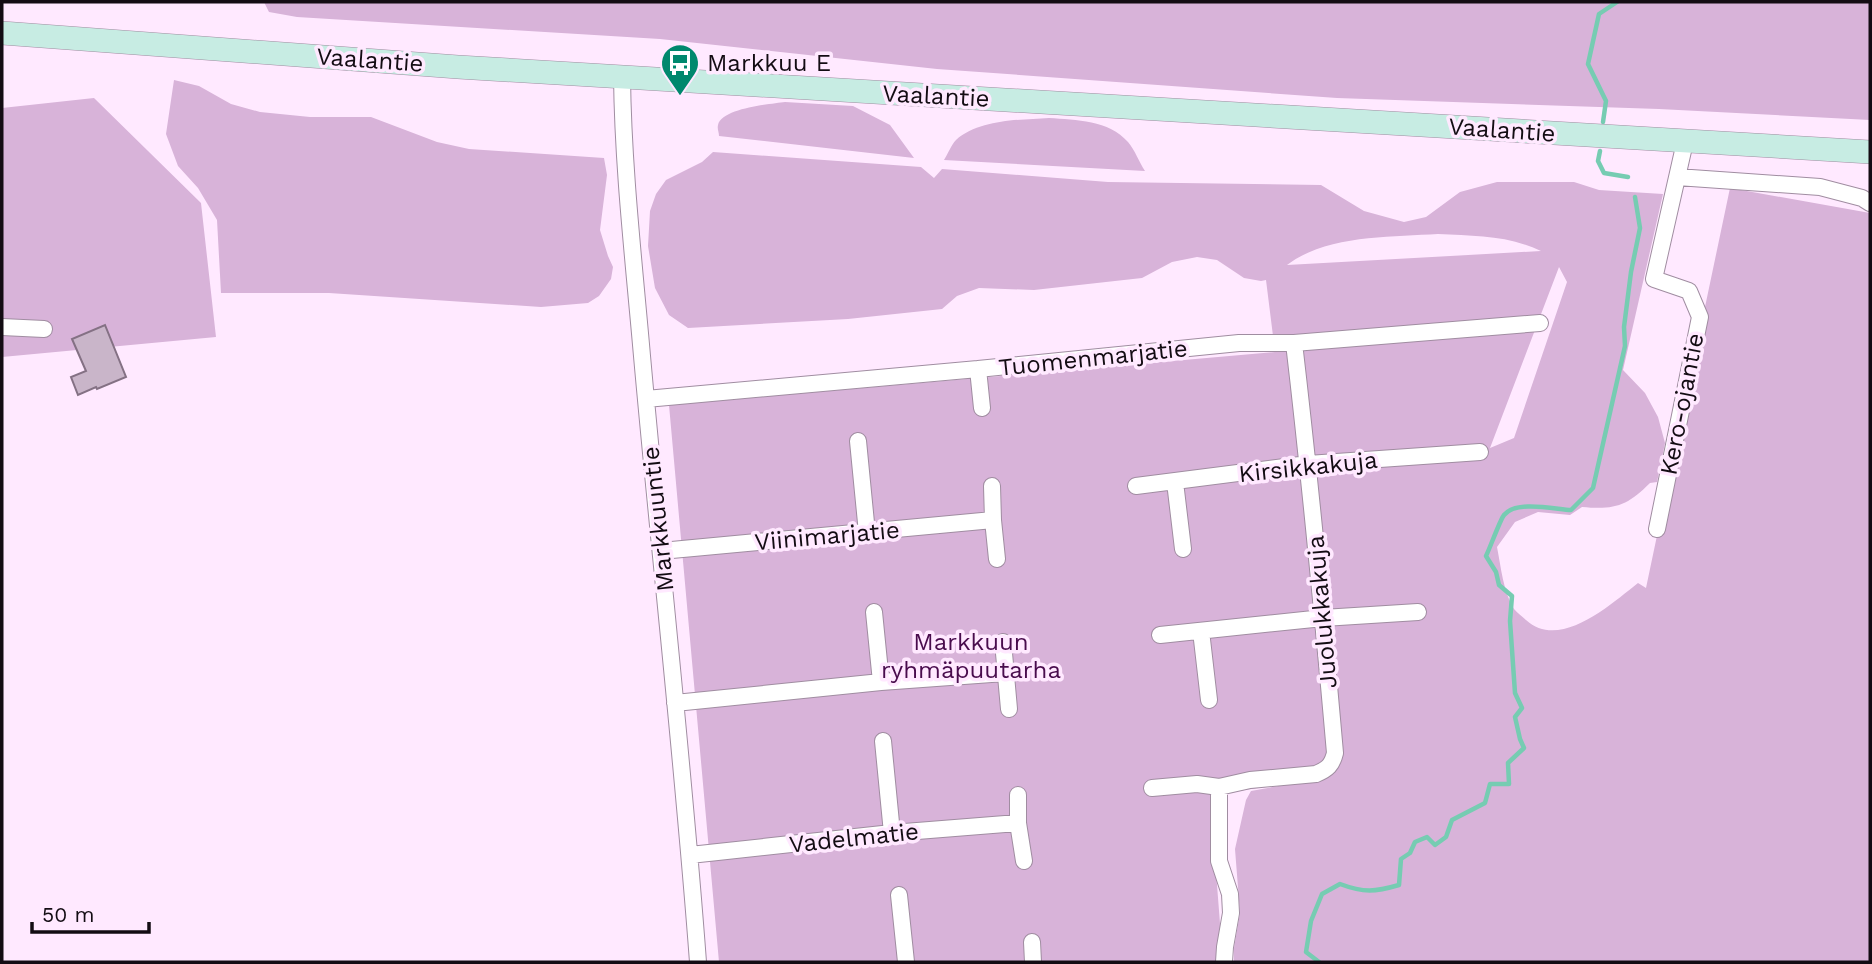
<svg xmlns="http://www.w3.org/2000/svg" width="1872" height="964" font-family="'Work Sans',sans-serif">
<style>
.green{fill:#d8b3d9;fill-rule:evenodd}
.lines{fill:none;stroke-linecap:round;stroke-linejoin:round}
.stream{stroke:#76ccb2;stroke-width:4.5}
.building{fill:#c9b5c9;stroke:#847184;stroke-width:2}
.street-casing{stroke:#a08da1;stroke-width:18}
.secondary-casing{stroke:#a08da1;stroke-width:24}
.street{stroke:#fff;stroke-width:16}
.secondary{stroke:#c7ece3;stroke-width:23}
.labels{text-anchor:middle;stroke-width:7;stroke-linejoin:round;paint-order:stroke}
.street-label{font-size:24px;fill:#130c13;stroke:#ffe9ff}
.poi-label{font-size:24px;fill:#130c13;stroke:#ffe9ff;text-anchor:start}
.park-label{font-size:24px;fill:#490c4d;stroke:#ffe9ff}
</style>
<rect width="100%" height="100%" fill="#ffe9ff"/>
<!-- green -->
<path class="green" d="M264,2h1606v118l-211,-11 -322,-11 -400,-29 -277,-30 -363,-22 -28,-5z
M174,80l25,6 32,18 29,8 50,5h61l66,25 32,7 135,9 3,17 -7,55 8,26 5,11 -2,12 -12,17 -11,7 -47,4 -212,-14h-108l-4,-73 -19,-32 -20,-22 -12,-32z
M94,98l107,105 15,134 -214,20v-249z
M785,102l68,4 37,19 24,33 -195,-22c0,-4 -2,-7 -1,-11 4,-17 53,-21 67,-23z
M1049,118c27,2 60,2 79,24 7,8 11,20 17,29l-201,-11c4,-6 7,-15 12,-20 24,-21 64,-20 93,-22z
M713,152l208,15 13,11 8,-9 166,13 213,3 43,26 40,11 22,-5 34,-25 37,-10h77l25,8 64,4 -40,176 22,23 13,24 7,26 -8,39 -7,1c-23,23 -35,27 -68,24l-12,8 -32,-3 -23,10 -18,25c4,20 6,44 17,62 3,4 8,7 12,11 34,31 85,-16 112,-37l8,5 84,-400 140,25v749h-636v-14l6,-35 -5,-64 11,-49 5,-9 56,-10 -97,14 13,167h-504l-50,-557 606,-53 -9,-72 -5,1 -17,-3 -27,-18 -20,-3 -25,5 -30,16 -108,12 -55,-2 -22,8 -15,13 -94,10 -160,9 -19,-13 -14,-27 -7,-42 2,-35 6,-17 10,-14 36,-18zM1438,234c37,2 69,1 103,17l-254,14c39,-30 103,-28 151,-31zM1559,267l8,15 -53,156 -24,10z"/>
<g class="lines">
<!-- stream -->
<path class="stream" d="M1603,122l3,-21 -18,-37 11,-50 18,-12
M1600,151l-2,10 6,12 24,4
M1319,962l-13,-10 5,-31 11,-27 18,-10c24,9 35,8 59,1l2,-26 9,-6 5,-11 12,-5 8,8 11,-8 6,-17 33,-17 5,-19h19l-1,-21 16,-15 -4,-9 -5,-22 7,-9 -7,-15 -5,-72 2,-25 -13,-11 -3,-13 -10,-16c4,-8 14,-36 18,-41 12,-15 50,-6 67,-5l22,-22 32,-142 -1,-19 7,-55 9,-44 -5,-31"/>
</g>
<!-- building -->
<path class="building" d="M105,325l21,52 -29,12 -1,-2 -18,8 -7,-18 15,-6 -14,-32z"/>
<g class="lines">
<defs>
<path id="street" d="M622,76c1,93 12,187 20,280 18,202 41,404 56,606
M1677,177l143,10 42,11 8,5
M2,327l42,2
M978,369l4,39
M646,399l332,-30 261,-26h55l246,-20
M858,441l9,92
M1175,482l8,67
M992,486l1,34 4,39
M1136,486l172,-22 172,-12
M1657,529l43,-212 -11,-26 -35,-12 31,-137
M661,551l332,-31
M874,612l7,70
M1201,631l8,69
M1160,635l163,-17 95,-6
M1003,642l6,67
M675,703l206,-21 124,-9
M883,741l9,92
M1219,787v74l11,33 1,19 -6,34 -1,15
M1152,788l45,-4 22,3 31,-7 66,-6c12,-5 16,-9 19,-21 -12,-137 -25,-274 -41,-410
M1018,795v28l6,38
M690,855l202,-22 126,-10
M899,895l7,67
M1032,942l1,20"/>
<path id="secondary" d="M2,33l456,34 1412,85"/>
</defs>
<!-- street casing -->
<use href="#street" class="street-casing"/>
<!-- secondary casing -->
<use href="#secondary" class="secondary-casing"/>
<!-- street -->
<use href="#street" class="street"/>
<!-- secondary -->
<use href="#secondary" class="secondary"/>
</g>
<!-- icons -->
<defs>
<symbol id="bus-pin" viewBox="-11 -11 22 30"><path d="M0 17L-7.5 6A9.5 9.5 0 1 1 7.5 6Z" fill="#00886d" stroke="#ffe9ff"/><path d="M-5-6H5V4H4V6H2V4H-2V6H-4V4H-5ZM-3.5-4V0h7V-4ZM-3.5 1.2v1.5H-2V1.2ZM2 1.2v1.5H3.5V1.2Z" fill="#fff"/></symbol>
</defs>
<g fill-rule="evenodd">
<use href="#bus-pin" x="658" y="41" width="44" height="60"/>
</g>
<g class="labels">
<!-- street labels -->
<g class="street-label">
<text transform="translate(370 60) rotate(4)" y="8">Vaalantie</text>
<text transform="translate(936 96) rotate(3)" y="8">Vaalantie</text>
<text transform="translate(1502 130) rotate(4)" y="8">Vaalantie</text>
<text transform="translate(1093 358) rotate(-6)" y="8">Tuomenmarjatie</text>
<text transform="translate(1682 404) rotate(-79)" y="8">Kero-ojantie</text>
<text transform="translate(1308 467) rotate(-6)" y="8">Kirsikkakuja</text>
<text transform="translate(658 519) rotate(-96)" y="8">Markkuuntie</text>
<text transform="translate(827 536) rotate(-5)" y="8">Viinimarjatie</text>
<text transform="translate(1322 612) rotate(-95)" y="8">Juolukkakuja</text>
<text transform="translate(854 838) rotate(-6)" y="8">Vadelmatie</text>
</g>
<!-- poi labels -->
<g class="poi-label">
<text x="707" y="71">Markkuu E</text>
</g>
<!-- park labels -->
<g class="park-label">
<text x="971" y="650">Markkuun<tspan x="971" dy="28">ryhmäpuutarha</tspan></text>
</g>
</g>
<!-- border -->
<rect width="1872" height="964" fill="none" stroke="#130c13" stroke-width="7"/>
<!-- scale -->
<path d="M32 922v10h117v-10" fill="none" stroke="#130c13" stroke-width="3.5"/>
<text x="42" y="922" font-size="21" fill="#130c13" stroke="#ffe9ff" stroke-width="5" paint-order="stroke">50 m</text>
</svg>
